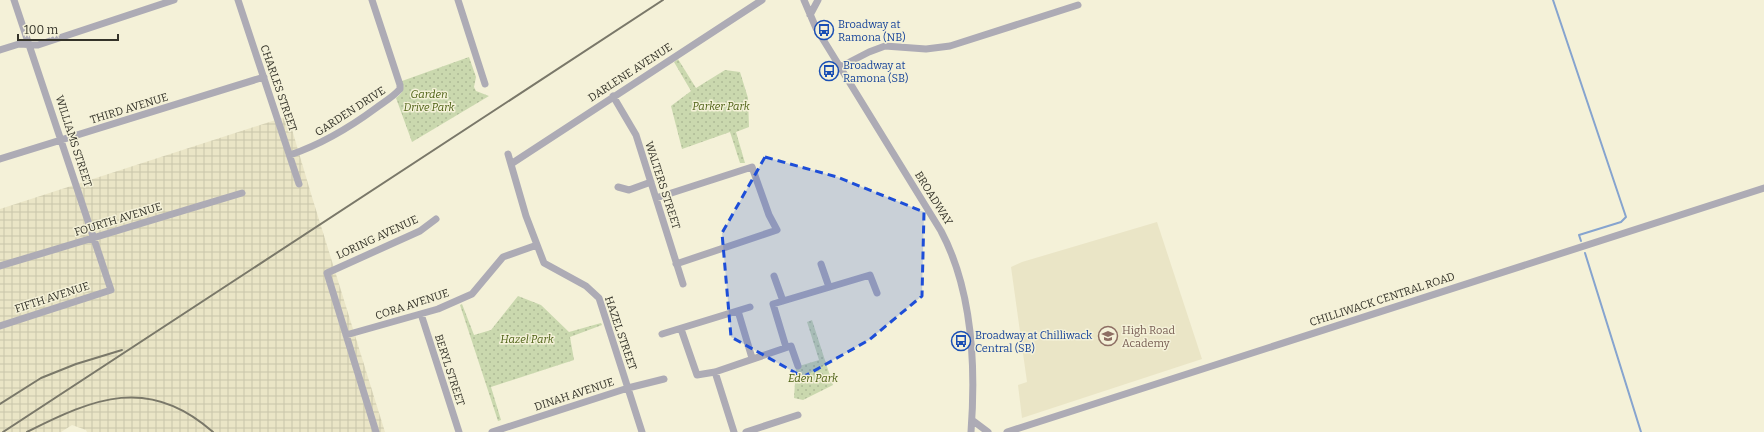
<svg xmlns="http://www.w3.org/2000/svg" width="1764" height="432" font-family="Bitter,serif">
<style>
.built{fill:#eae5c6}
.industrial{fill:url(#industrial-grid)}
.park{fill:url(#park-dots)}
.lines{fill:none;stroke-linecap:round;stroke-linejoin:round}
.stream{stroke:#86a4cf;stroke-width:2}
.minor{stroke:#adabb5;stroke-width:7}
.rail{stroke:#7a7869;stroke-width:2}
.marked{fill:#1d4ed8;fill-opacity:0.2;stroke:#1d4ed8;stroke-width:3;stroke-dasharray:8 5;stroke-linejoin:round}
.labels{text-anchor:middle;stroke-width:3;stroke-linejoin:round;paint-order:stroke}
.transit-label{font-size:11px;fill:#164399;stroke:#f4f1d8;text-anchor:start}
.street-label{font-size:11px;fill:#343329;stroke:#f4f1d8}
.park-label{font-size:11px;font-style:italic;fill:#4b5f12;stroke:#f4f1d8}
.education-label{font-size:11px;fill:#785e54;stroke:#f4f1d8;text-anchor:start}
</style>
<defs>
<pattern id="industrial-grid" width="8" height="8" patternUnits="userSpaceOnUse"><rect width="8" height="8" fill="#eae5c6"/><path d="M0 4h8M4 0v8" fill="none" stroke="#c9c5aa"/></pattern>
<pattern id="park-dots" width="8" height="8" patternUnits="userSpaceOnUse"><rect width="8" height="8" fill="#cad8ae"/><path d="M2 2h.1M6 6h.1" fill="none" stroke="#aeba96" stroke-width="1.8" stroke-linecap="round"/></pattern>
</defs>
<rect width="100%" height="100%" fill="#f4f1d8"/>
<!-- built -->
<path class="built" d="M1157,222l45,137 -180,59 -4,-33 9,-3 -16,-115 11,-5z"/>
<!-- industrial -->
<path class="industrial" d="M288,116l24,81 73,235h-298l-1,-2 -14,-5 -11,7h-61v-223z"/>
<!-- park -->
<path class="park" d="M469,57l7,20 -2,10 2,4 13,5 -77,46 -16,-44c7,-5 8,-9 6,-17z
M678,59l18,29 29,-18 15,2 8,26 1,29 -13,5 9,31h-5l-10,-31 -48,17 -11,-43 20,-15 -17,-29z
M518,296l23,9 28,27 32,-9 1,2 -32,12 4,23 -83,27 10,33 -3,1 -38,-116 2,-1 12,31 17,-5z
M812,320l21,65 -30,15 -9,-2 2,-31 23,-7 -12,-38z"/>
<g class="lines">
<!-- stream -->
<path class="stream" d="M1553,0l73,217 -5,5 -42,13 2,6
M1585,253l56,179"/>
<!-- minor -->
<path class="minor" d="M238,0l61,184
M458,0l27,84
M804,0l12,28 125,203c32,60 35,134 30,201
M810,15l8,-15
M0,50l19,-6 19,1 136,-45
M840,67l29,-15 16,-6 41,3 24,-3 128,-41
M613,96l23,39 47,149
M508,154l18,62 18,47 42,23 13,12 43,134
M290,155c32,-11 59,-27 86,-47 8,-6 17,-11 24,-19v-4l-28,-85
M0,159l264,-82
M511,164l251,-164
M618,187l11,3 22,-8
M656,198l96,-31 17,48 8,15 -101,34
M821,264l8,23
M0,266l242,-73
M774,276l9,25
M738,311l14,47
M421,314l38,118
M0,326l111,-36 -97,-290
M681,329l16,46 18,-3 76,-26 7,20
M662,334l88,-27
M346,335l92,-26 34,-15 31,-37 34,-12
M786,347l-13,-43 97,-29 7,18
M715,372l19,60
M972,420l16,12
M376,432l-49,-159 93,-42 16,-12
M492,432l136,-44 36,-9
M746,432l52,-17
M1007,432l757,-244"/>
<!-- rail -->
<path class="rail" d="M0,404l41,-26 35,-14 46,-14
M3,432l660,-432
M27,432c67,-34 122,-57 186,0"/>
</g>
<!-- marked area -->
<path class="marked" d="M765,157l72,20 87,35 -2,84 -53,44 -66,37 -72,-40 -9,-104z"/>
<!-- icons -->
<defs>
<symbol id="bus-ring" viewBox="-11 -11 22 22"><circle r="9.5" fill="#f4f1d8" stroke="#1a4fb4" stroke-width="1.5"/><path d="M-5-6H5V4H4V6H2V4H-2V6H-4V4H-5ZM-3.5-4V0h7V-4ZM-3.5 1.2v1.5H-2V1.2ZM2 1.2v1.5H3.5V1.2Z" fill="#1a4fb4"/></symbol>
<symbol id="school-ring" viewBox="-11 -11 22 22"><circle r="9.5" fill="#f4f1d8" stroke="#8d6e63" stroke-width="1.5"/><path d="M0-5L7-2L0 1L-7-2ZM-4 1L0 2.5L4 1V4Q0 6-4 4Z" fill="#8d6e63"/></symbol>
</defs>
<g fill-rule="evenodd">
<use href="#bus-ring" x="813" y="19" width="22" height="22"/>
<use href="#bus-ring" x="818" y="60" width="22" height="22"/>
<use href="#school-ring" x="1097" y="325" width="22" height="22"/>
<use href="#bus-ring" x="950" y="330" width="22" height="22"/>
</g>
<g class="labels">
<!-- transit labels -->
<g class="transit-label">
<text x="838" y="28">Broadway at<tspan x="838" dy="13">Ramona (NB)</tspan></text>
<text x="843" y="69">Broadway at<tspan x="843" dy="13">Ramona (SB)</tspan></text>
<text x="975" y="339">Broadway at Chilliwack<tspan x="975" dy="13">Central (SB)</tspan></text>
</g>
<!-- street labels -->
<g class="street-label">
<text transform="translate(630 72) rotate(-33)" y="4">DARLENE AVENUE</text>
<text transform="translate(279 88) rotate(71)" y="4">CHARLES STREET</text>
<text transform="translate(129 108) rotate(-17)" y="4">THIRD AVENUE</text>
<text transform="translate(350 111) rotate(-33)" y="4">GARDEN DRIVE</text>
<text transform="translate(74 141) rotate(72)" y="4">WILLIAMS STREET</text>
<text transform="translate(663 185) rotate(72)" y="4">WALTERS STREET</text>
<text transform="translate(934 198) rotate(58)" y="4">BROADWAY</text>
<text transform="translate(118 219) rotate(-17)" y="4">FOURTH AVENUE</text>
<text transform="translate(377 237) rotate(-25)" y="4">LORING AVENUE</text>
<text transform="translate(52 297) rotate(-18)" y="4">FIFTH AVENUE</text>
<text transform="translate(1382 299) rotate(-18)" y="4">CHILLIWACK CENTRAL ROAD</text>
<text transform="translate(412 304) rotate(-18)" y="4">CORA AVENUE</text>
<text transform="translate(621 333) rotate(71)" y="4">HAZEL STREET</text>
<text transform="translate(450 370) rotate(72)" y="4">BERYL STREET</text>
<text transform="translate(574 394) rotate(-18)" y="4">DINAH AVENUE</text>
</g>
<!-- park labels -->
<g class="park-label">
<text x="429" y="98">Garden<tspan x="429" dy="13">Drive Park</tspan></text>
<text x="721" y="110">Parker Park</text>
<text x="527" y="343">Hazel Park</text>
<text x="813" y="382">Eden Park</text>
</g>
<!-- education labels -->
<g class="education-label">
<text x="1122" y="334">High Road<tspan x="1122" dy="13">Academy</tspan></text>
</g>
</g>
<!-- scale -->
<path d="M18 34v6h100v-6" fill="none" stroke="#343329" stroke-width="2"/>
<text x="24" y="34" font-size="12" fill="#343329" stroke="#f4f1d8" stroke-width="3" paint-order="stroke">100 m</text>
</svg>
